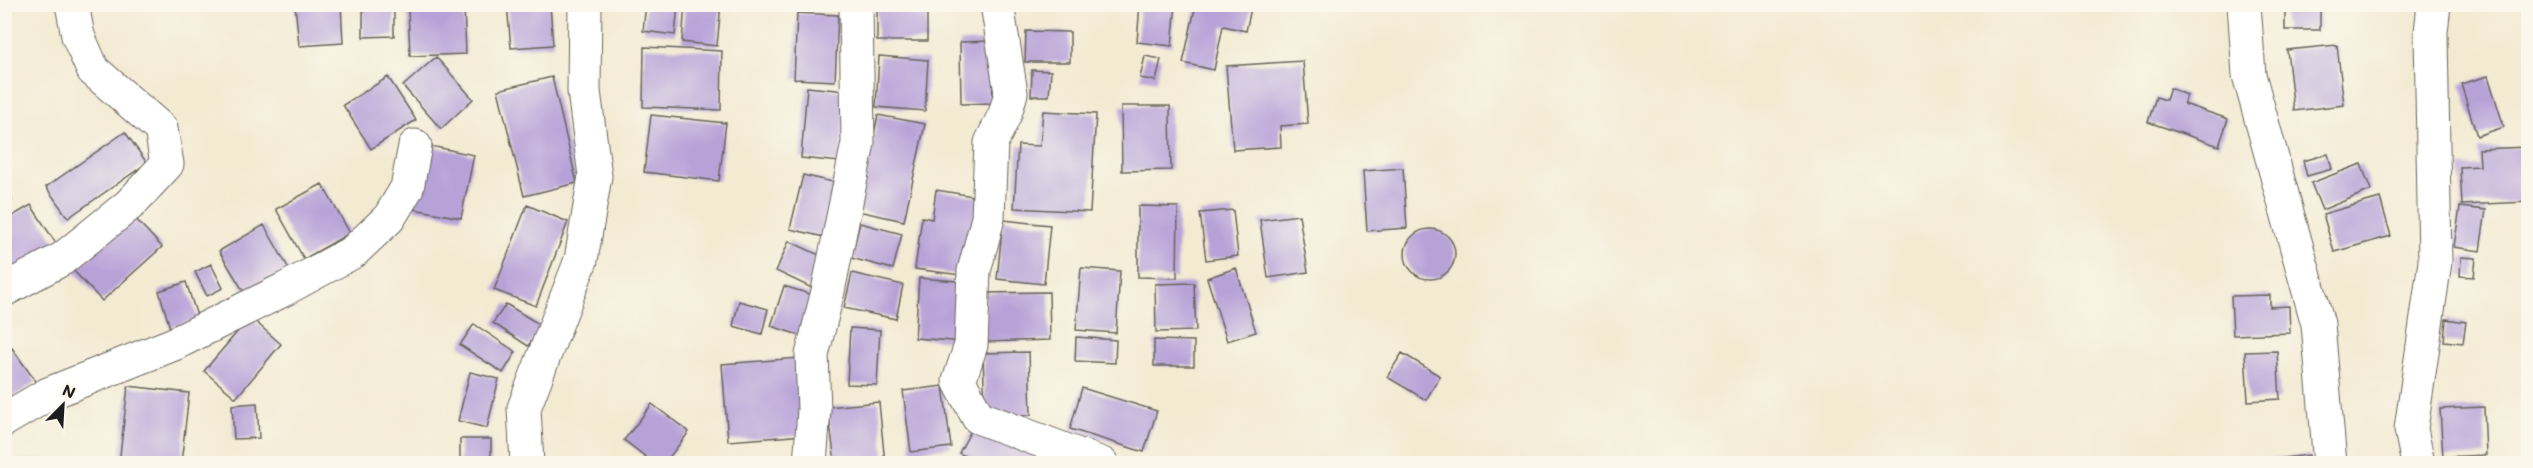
<svg xmlns="http://www.w3.org/2000/svg" width="2533" height="468" font-family="Mali,sans-serif">
<style>
.building{fill:#b7a2d8}
.lines{fill:none;stroke-linecap:round;stroke-linejoin:round}
.street-casing{stroke:#67645c;stroke-width:35}
.highway-casing{stroke:#67645c;stroke-width:35}
.street{stroke:#fff;stroke-width:33}
.highway{stroke:#fff;stroke-width:33}
</style>
<rect width="100%" height="100%" fill="#fbf7ec"/>
<filter id="ink" filterUnits="userSpaceOnUse"><feTurbulence type="fractalNoise" baseFrequency=".0167" numOctaves="2"/><feDisplacementMap in="SourceGraphic" scale="12" xChannelSelector="R" yChannelSelector="G"/><feConvolveMatrix kernelMatrix="1 2 1 2 8 2 1 2 1" color-interpolation-filters="sRGB"/></filter>
<filter id="wash" filterUnits="userSpaceOnUse"><feTurbulence type="fractalNoise" baseFrequency=".008" numOctaves="4" result="noise"/><feDisplacementMap in="SourceGraphic" scale="24" xChannelSelector="R" yChannelSelector="G"/><feGaussianBlur stdDeviation="1.35" result="paint"/><feColorMatrix in="noise" values="0 0 0 0 0 0 0 0 0 0 0 0 0 0 0 0 0 1.4 0 .05"/><feComposite in="paint" operator="in"/></filter>
<g filter="url(#wash)">
<rect width="100%" height="100%" fill="#f3ead2"/>
<g id="blocks">
<!-- building -->
<path class="building" d="M295,4h46l2,39 -44,3z
M363,4h31v32l-31,1z
M507,4h43l3,41 -42,3z
M646,4h32l-3,31 -32,-4z
M685,4h36l-4,42 -35,-4z
M805,4h33v3l-33,-1z
M877,4h50v37h-50z
M1140,4h36l-4,42 -35,-4z
M1196,4h56l-6,27 -23,-5 -9,44 -31,-7z
M2285,4h35v26h-35z
M464,6l2,48 -56,2 -2,-47z
M797,13l41,2 -3,66 -41,-2z
M1026,31l44,1v30h-45z
M992,41l1,62 -32,1 -1,-62z
M2337,45l7,60 -50,6 -7,-61z
M644,47l78,4 -1,59 -78,-3z
M879,56l49,4 -3,51 -49,-4z
M1145,56l16,3 -5,22 -16,-3z
M436,57l37,42 -32,30 -38,-43z
M1303,61l5,63 -28,2 1,21 -48,3 -7,-84z
M1032,70l19,1 -2,25h-18z
M2488,76l16,51 -27,9 -16,-52z
M388,77l28,43 -45,29 -28,-44z
M552,77l25,106 -53,13 -26,-106z
M807,87l39,4 -6,71 -39,-4z
M2170,88l17,7 -3,9 44,15 -9,27 -71,-24 8,-25 10,3z
M1121,106h49l1,64 -49,1z
M1043,111l53,3 -6,98 -76,-4 4,-63 22,1z
M651,115l75,8 -7,58 -75,-9z
M878,115l47,9 -21,97 -46,-10z
M125,132l22,31 -79,55 -22,-31z
M426,145l48,10 -13,63 -47,-9z
M2528,147v55l-66,3 -2,-38 20,-1 -1,-17z
M2328,154l4,15 -25,7 -4,-15z
M2361,164l10,26 -49,20 -11,-27z
M1403,168l4,60 -40,3 -4,-60z
M803,175l38,9 -13,54 -38,-9z
M322,184l28,49 -46,26 -28,-50z
M4,186l8,14 -8,5z
M936,190l44,7 -12,79 -53,-7 7,-52 10,2z
M2380,198l11,38 -57,16 -11,-38z
M31,205l26,40 -53,33v-57z
M527,205l41,17 -32,84 -42,-16z
M1138,206l40,1 -1,71 -39,-1z
M2460,207l26,3 -6,41 -26,-4z
M1233,210l5,46 -32,4 -6,-47z
M1299,215l9,57 -40,6 -8,-58z
M134,217l28,30 -60,54 -28,-30z
M1003,220l47,5 -6,59 -47,-5z
M860,223l42,11 -9,35 -42,-11z
M264,225l25,44 -44,25 -26,-43z
M1405 254a25 25 0 1 1 50 0a25 25 0 1 1-50 0Z
M789,241l41,19 -14,30 -40,-19z
M2461,257l15,1 -2,19 -14,-1z
M211,264l12,24 -16,8 -12,-24z
M1081,268l39,3 -4,62 -40,-3z
M1236,268l20,64 -29,9 -20,-63z
M852,273l51,12 -7,34 -52,-11z
M919,278l50,4 -4,60 -50,-4z
M186,282l12,37 -28,9 -11,-37z
M1194,283l2,48 -40,1 -1,-48z
M784,286l32,10 -14,40 -31,-10z
M1049,292l1,48 -65,2v-49z
M2270,295v12l19,-1 1,27 -57,2 -2,-39z
M739,301l29,8 -6,25 -29,-8z
M506,304l36,22 -14,20 -35,-23z
M250,317l31,27 -45,54 -32,-27z
M2446,319l20,3 -3,21 -19,-2z
M474,324l42,28 -13,21 -43,-28z
M850,328l30,2 -3,55 -30,-1z
M1076,337l40,3 -1,23 -40,-2z
M1154,340l40,1v25h-40z
M12,348l24,34 -32,21v-50z
M2277,351l3,48 -32,2 -3,-49z
M1029,352l2,63 -46,1 -2,-63z
M1402,353l38,23 -14,24 -39,-23z
M799,358l6,77 -77,6 -6,-77z
M470,372l29,7 -12,49 -29,-7z
M128,386l61,7 -8,71h-62z
M943,386l8,61 -40,5 -8,-61z
M1082,388l75,23 -13,41 -74,-23z
M879,402l6,62h-50l-7,-57z
M257,403l2,35 -25,1 -2,-34z
M652,404l37,28 -25,32h-9l-31,-24z
M2484,407l2,48 -43,2 -3,-48z
M975,423l65,33 -3,8h-57l-21,-11z
M460,439h31v25h-31z
M2309,455l1,9h-61v-2z
M913,458v6h-18v-5z
M69,459v5h-65v-3z"/>
</g>
</g>
<g filter="url(#ink)">
<use href="#blocks" fill-opacity="0" stroke="#67645c" stroke-width="1.5"/>
<g class="lines">
<defs>
<path id="street" d="M997,4l14,89 -6,21 -14,29 -3,75 -14,53 -3,74 -12,36 19,36 124,47
M2244,4l5,71 69,249 12,140
M4,290l58,-31 68,-55 37,-40 -6,-35 -68,-59 -15,-34 -6,-32
M4,420l44,-26 126,-50 111,-55 68,-37 36,-34 18,-30 8,-42
M810,464l4,-54 -2,-55 16,-64 30,-148 -2,-139
M2418,464l-7,-35 24,-167 -4,-230 3,-28"/>
<path id="highway" d="M527,464l-3,-56 57,-148 14,-84 -11,-85 1,-87"/>
</defs>
<!-- street casing -->
<use href="#street" class="street-casing"/>
<!-- highway casing -->
<use href="#highway" class="highway-casing"/>
<!-- street -->
<use href="#street" class="street"/>
<!-- highway -->
<use href="#highway" class="highway"/>
</g>
</g>
<!-- margin -->
<rect width="2533" height="468" fill="none" stroke="#fbf7ec" stroke-width="24"/>
<!-- north arrow -->
<g transform="translate(63 405) rotate(24)" stroke="#fbf7ec" stroke-width="4.5" paint-order="stroke">
<path d="M0-4.5L10 22L0 15L-10 22Z" fill="#1c1c1c"/>
<text y="-9" font-size="16" font-weight="bold" text-anchor="middle" fill="#1c1c1c">N</text>
</g>
</svg>
